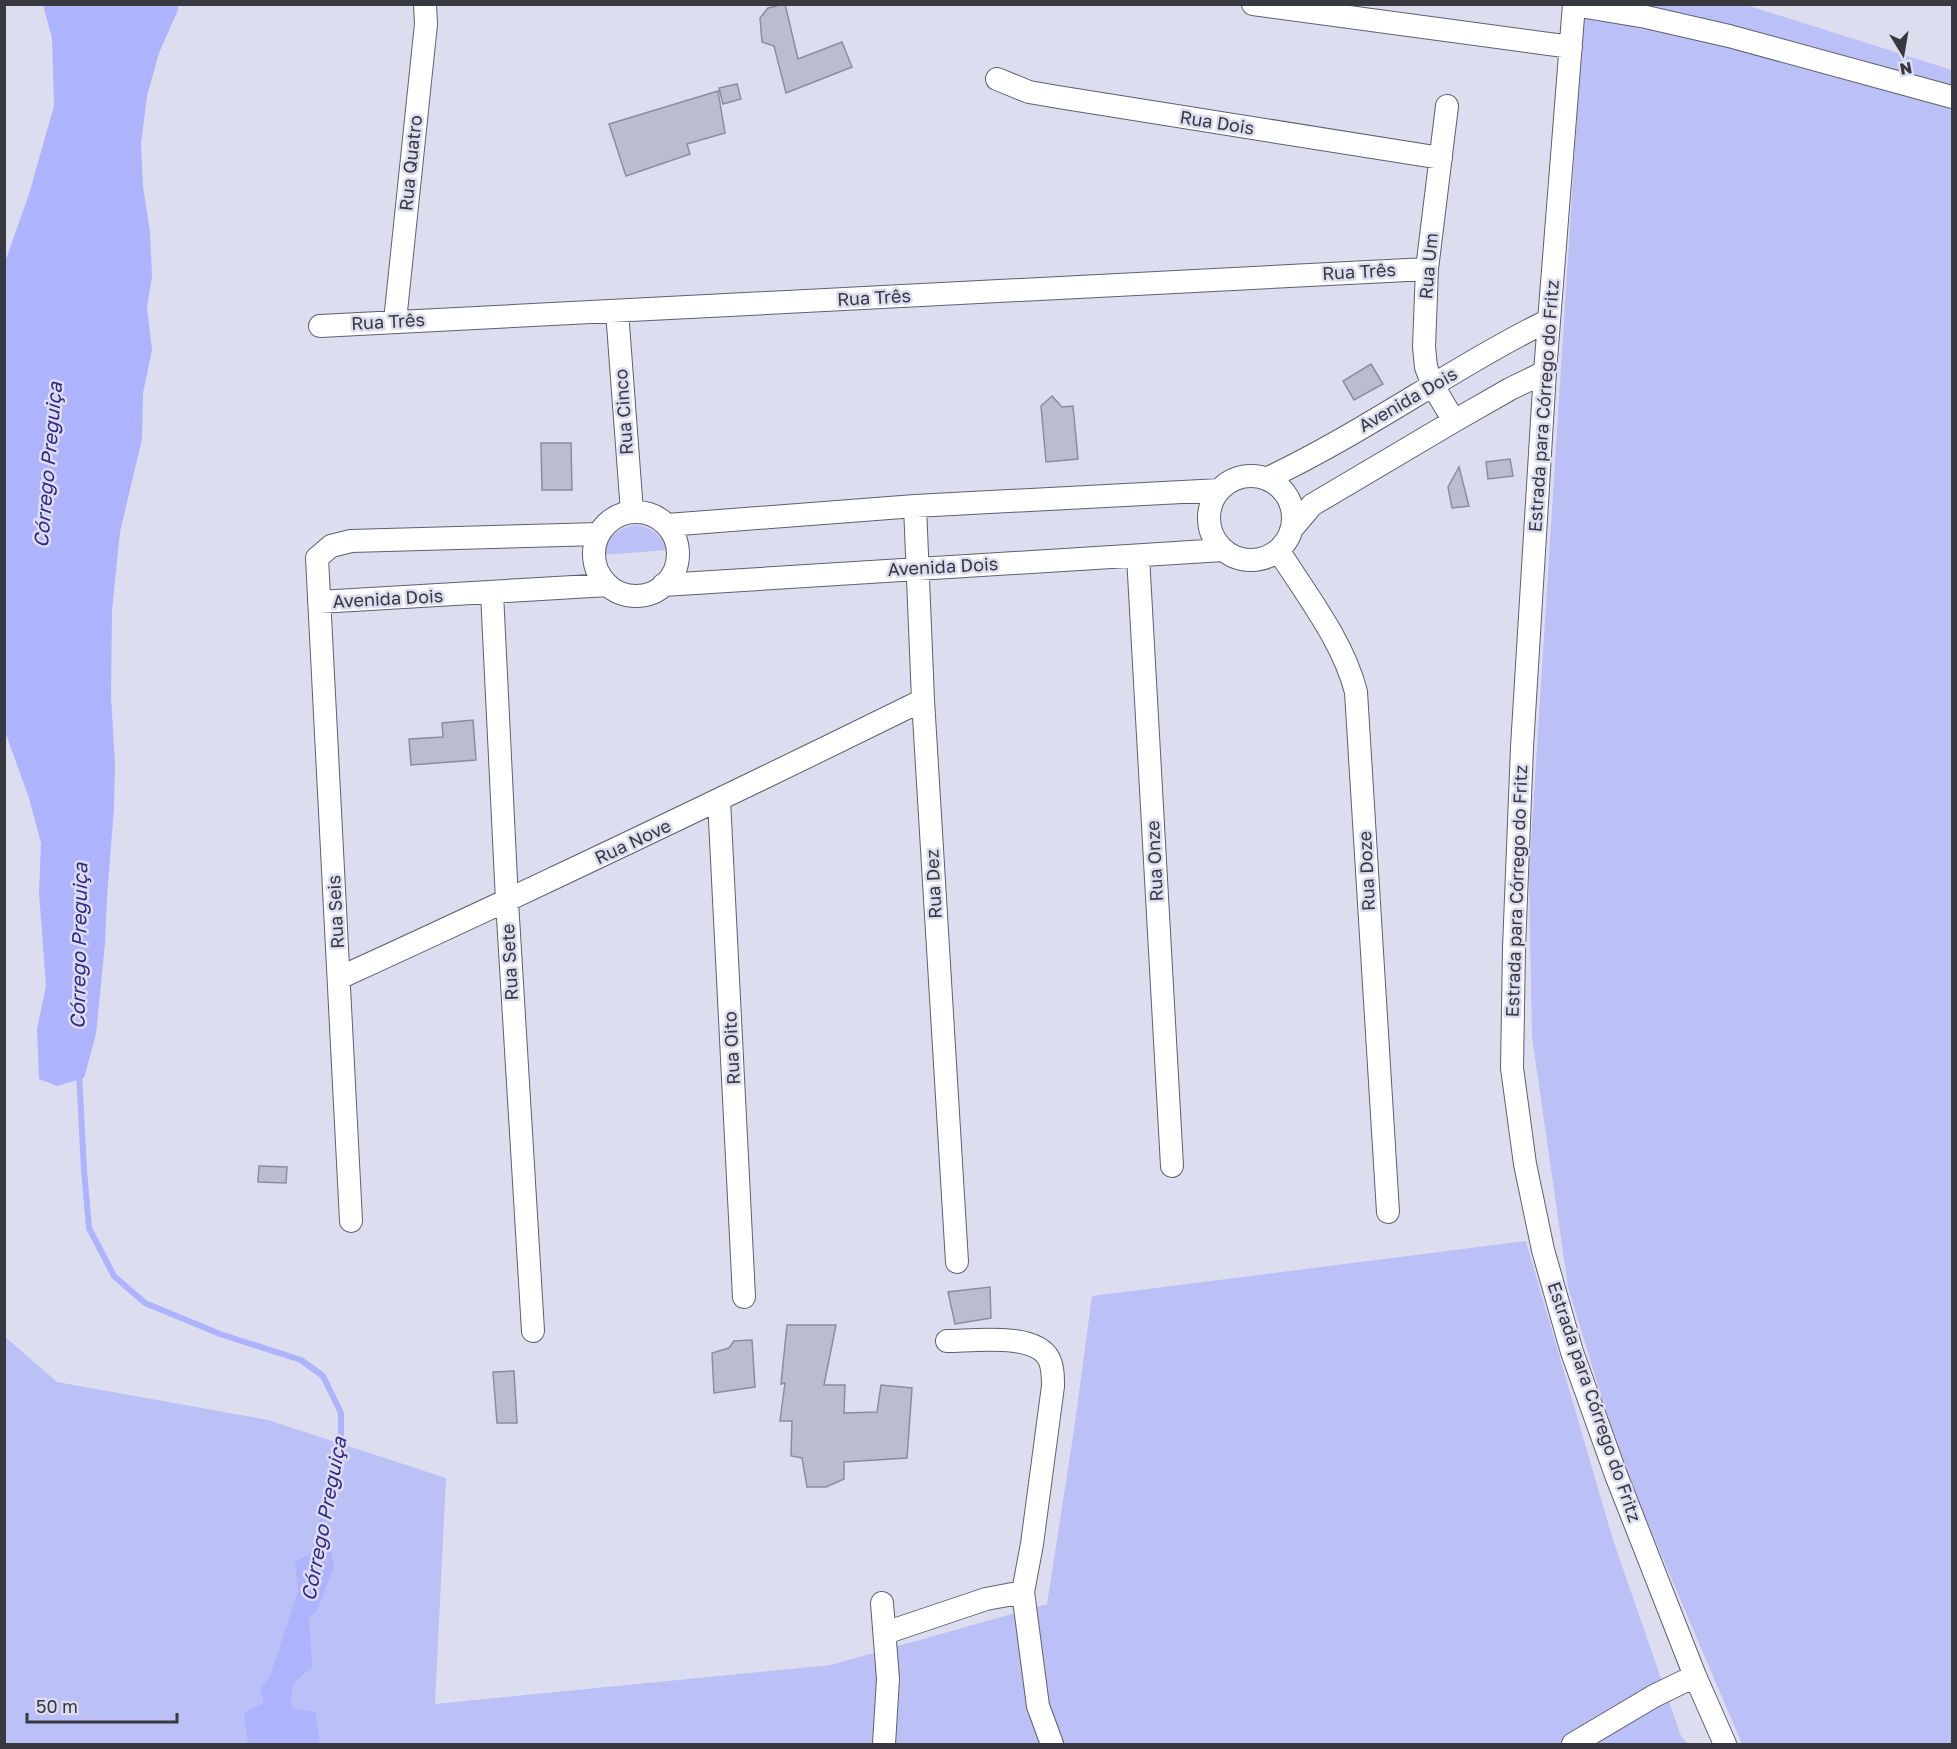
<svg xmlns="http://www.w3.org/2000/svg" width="1957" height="1749" font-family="'Golos Text',sans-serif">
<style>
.green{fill:#bbc0f6}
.water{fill:#adb3fc}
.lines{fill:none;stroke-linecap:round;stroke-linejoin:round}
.stream{stroke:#adb3fc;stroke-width:6}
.building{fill:#bbbdce;stroke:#8b8d9d;stroke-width:1.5}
.minor-casing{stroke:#5e606f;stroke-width:24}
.minor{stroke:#fff;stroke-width:22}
.labels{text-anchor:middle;stroke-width:5;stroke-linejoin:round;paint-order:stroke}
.street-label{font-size:18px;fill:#383840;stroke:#dcdef0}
.water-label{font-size:20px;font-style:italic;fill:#32278b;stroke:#dcdef0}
</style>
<rect width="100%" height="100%" fill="#dcdef0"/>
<!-- green -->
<path class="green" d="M1584,5h162l206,65v1674h-210l-122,-286 -52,-171 -36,-250 -3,-164z
M637,525c15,3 25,10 30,25l-63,5c3,-19 15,-28 33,-30z
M1526,1241l87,299 68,196 7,8h-1683l-1,-408 53,46 211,38 178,58 -11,226 396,-39 216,-61 27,-174 18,-134z"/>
<!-- water -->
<path class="water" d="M43,5h135v5l-19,43 -12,43 -6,48 2,43 7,45 2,44 -5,31 5,43 -9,43 -1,46 -22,93 -8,78 -1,87 4,67 -1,44 -7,88 -2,47 -9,91 -12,44 -27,8 -18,-7 -2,-50 9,-43 -7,-94 2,-49 -12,-45 -25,-69v-464l25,-71 25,-88 -2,-68z
M323,1512l11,56 -18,44 -7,5 3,50 -27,23 8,18 22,4 5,32h-72l-4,-31 20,-10 -4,-13 11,-16 27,-83 -3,-29 15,-8z"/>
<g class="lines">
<!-- stream -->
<path class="stream" d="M79,1072l5,98 5,58 25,48 31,27 75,31 81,26 22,16 18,37v30l-19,83
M287,1703l4,-26"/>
</g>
<!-- building -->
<path class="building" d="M785,4l13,55 44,-17 10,25 -66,26 -12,-47 -12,-4 -2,-24 8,-10z
M737,84l4,15 -18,5 -4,-16z
M718,91l7,42 -38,11 3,10 -64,22 -17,-52z
M1371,364l12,20 -29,16 -11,-19z
M1052,396l10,11 11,-1 5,53 -32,3 -5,-56z
M541,443h30l1,47h-30z
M1510,459l3,17 -25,3 -2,-17z
M1459,467l10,39 -17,2 -4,-21z
M473,720l3,40 -65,5 -2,-26 34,-2 -1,-14z
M259,1166l28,1 -1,16 -28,-1z
M990,1287l1,31 -36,6 -7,-32z
M787,1325h49l-12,60h21l-1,28 33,-1 4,-27 31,3 -5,70 -63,4v17l-18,8h-19l-5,-29 -11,-2 1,-35h-12l5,-38 -4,1z
M752,1340l3,47 -41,6 -2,-40 17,-5 5,-7z
M514,1371l3,52h-20l-4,-51z"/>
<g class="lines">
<defs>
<path id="minor" d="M1253,4l318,43
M1574,4l-29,368 -23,375 -8,201 -2,120 13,96 18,86 29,102 44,123 79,201 30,68
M1574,5l72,12 83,19 223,61
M997,79l32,13 29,5 383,61
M1447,106l-20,163 -3,78 2,20 7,19 21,35
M617,311l15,201
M395,321l31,-297 -1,-20
M320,326l1107,-57
M1209 518a42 42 0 1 1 84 0a42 42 0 1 1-84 0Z
M1266,479c98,-46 186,-111 283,-159
M915,506l8,194 34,562
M594 554a42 42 0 1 1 84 0a42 42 0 1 1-84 0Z
M667,525l248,-19 305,-16
M1291,530l21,-25 142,-84 56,-32 35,-17
M1278,550c28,44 65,91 78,142l32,520
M1138,556l34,610
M663,585l560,-35
M492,593l15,308 26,430
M319,602l289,-17
M719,800l25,497
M339,978c197,-90 391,-183 584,-278
M351,1221l-34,-663 14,-12 20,-5 248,-7
M947,1341c26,0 88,-9 102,18 4,8 4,18 4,27l-21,158 -9,48 15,114 14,38
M882,1603l6,76 -4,65
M885,1633l101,-34 37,-7
M1573,1744l81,-48 41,-20"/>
</defs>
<!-- minor casing -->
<use href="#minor" class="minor-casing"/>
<!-- minor -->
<use href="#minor" class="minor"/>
</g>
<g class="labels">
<!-- street labels -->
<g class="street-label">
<text transform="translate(1217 123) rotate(9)" y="6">Rua Dois</text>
<text transform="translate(411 163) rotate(-84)" y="6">Rua Quatro</text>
<text transform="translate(1429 266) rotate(-85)" y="6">Rua Um</text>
<text transform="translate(1359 272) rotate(-3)" y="6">Rua Três</text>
<text transform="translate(874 298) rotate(-3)" y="6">Rua Três</text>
<text transform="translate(388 322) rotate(-3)" y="6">Rua Três</text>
<text transform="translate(1408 400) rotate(-30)" y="6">Avenida Dois</text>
<text transform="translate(1544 406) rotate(-86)" y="6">Estrada para Córrego do Fritz</text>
<text transform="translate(624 412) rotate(-94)" y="6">Rua Cinco</text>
<text transform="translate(943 567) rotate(-3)" y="6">Avenida Dois</text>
<text transform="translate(388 599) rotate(-3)" y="6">Avenida Dois</text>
<text transform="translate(633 842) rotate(-25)" y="6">Rua Nove</text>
<text transform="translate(1155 861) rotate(-93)" y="6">Rua Onze</text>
<text transform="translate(1367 871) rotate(-93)" y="6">Rua Doze</text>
<text transform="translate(934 884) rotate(-93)" y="6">Rua Dez</text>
<text transform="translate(1517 891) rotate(-88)" y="6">Estrada para Córrego do Fritz</text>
<text transform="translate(336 912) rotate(-93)" y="6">Rua Seis</text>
<text transform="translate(510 962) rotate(-93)" y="6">Rua Sete</text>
<text transform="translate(732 1048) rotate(-93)" y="6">Rua Oito</text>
<text transform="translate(1594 1402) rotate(71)" y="6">Estrada para Córrego do Fritz</text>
</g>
<!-- water labels -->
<g class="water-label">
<text transform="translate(48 465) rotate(-85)" y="7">Córrego Preguiça</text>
<text transform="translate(79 946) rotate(-89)" y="7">Córrego Preguiça</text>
<text transform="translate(324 1519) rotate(-79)" y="7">Córrego Preguiça</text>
</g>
</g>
<!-- border -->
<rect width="1957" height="1749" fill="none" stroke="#383840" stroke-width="12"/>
<!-- north arrow -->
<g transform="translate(1903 54) rotate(169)" stroke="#dcdef0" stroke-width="4.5" paint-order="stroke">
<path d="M0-4.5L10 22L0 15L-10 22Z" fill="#383840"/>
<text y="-9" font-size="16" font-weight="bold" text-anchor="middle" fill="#383840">N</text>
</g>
<!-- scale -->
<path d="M27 1713v9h150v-9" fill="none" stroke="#383840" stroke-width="3"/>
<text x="36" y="1713" font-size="18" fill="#383840" stroke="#dcdef0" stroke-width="4.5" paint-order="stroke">50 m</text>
</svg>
